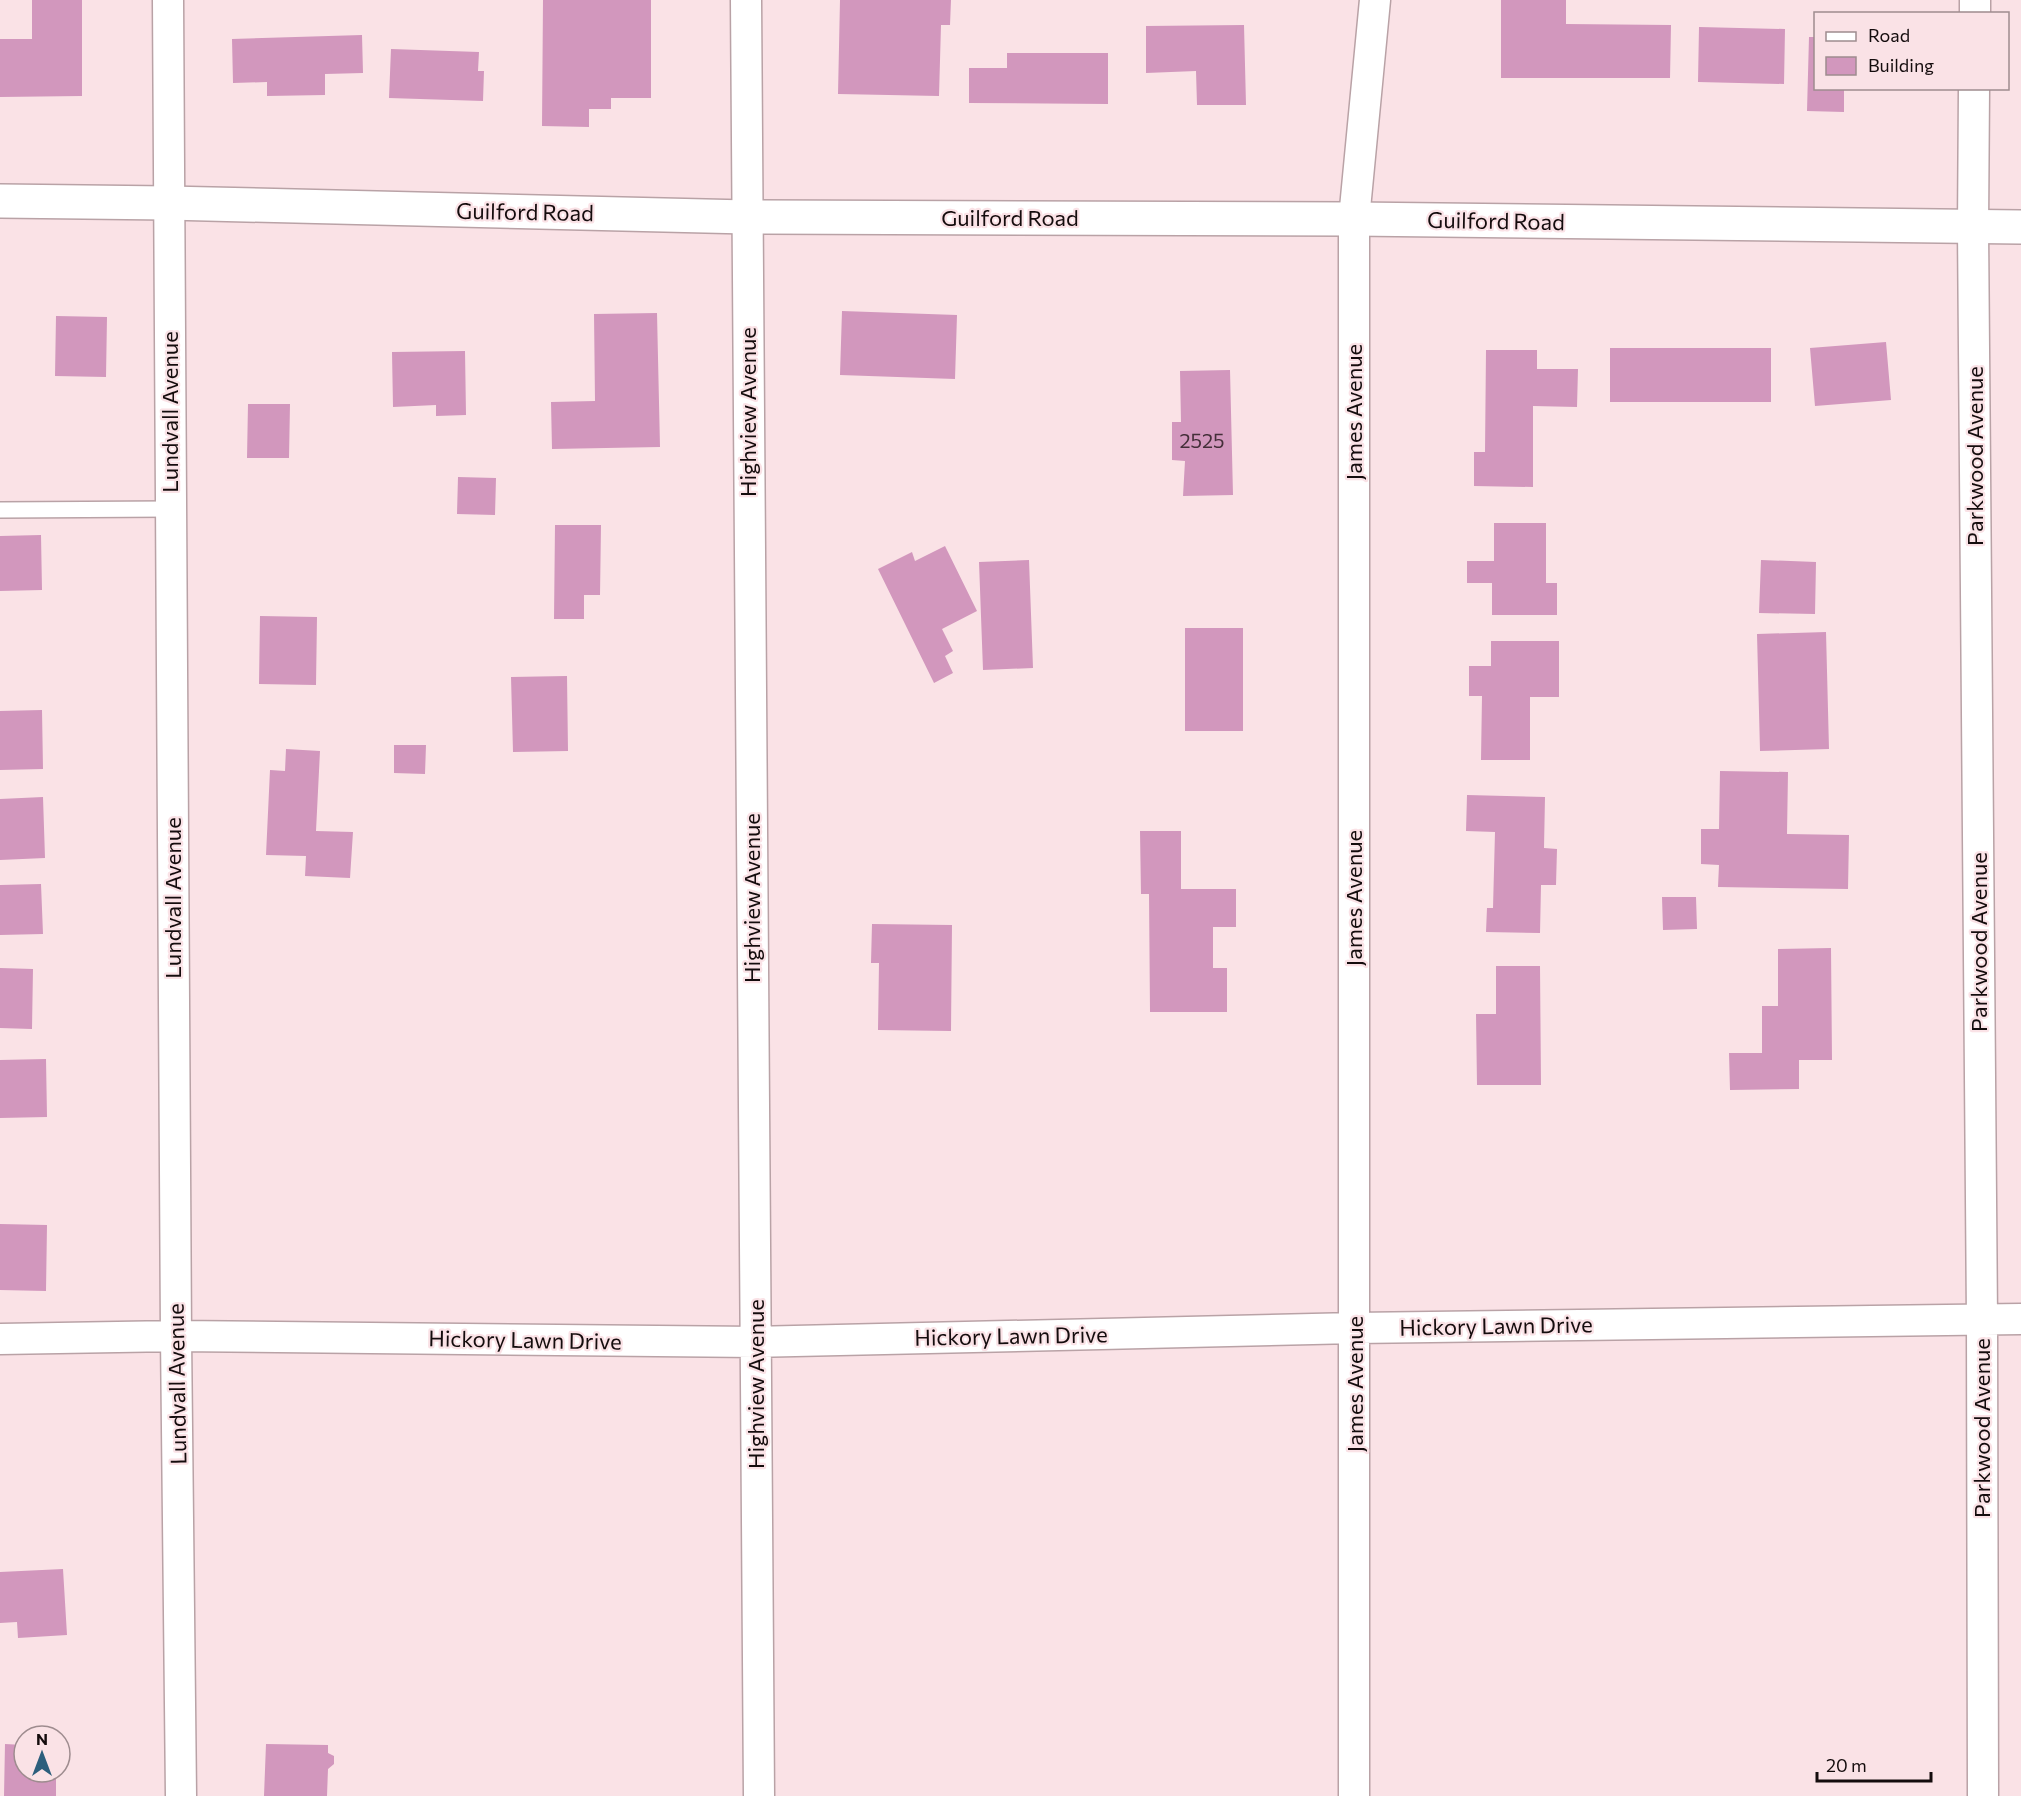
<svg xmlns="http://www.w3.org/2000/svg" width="2021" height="1796" font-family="Commissioner,sans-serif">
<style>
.building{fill:#d297bd}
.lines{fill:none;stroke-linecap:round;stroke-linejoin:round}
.service-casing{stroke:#b9a2a6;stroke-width:18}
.minor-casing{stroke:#b9a2a6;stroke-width:33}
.tertiary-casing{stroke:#b9a2a6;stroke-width:36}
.service{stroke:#fff;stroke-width:15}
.minor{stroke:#fff;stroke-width:30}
.tertiary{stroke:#fff;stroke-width:33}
.labels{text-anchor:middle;stroke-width:4.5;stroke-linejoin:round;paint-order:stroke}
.number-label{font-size:20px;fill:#442f39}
.street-label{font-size:22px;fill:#140c0d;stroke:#fae2e6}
</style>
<rect width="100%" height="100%" fill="#fae2e6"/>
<!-- building -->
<path class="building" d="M32,0h50v96l-82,1v-58h32z
M543,0h108v98h-40v11h-22v18l-47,-1z
M840,0h111l-1,25h-9l-2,71 -101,-2z
M1501,0h65v24l105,1 -1,53h-169z
M1244,25l2,80h-49l-1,-34 -50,2v-47z
M1699,27l86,2 -1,55 -86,-2z
M362,35l1,38 -38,1v21l-58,1v-14l-34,1 -1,-44z
M1809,37h7v51h28v24l-37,-1z
M391,49l88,3 -1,19h6l-1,30 -94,-3z
M1007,53h101v51l-139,-1v-35h38z
M842,311l115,4 -2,64 -115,-4z
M657,313l3,134 -108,2 -1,-47 44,-1 -1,-87z
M56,316l51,1 -1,60 -51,-1z
M1886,342l5,58 -76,6 -5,-58z
M1610,348h161v54h-161z
M1486,350h51v19h41l-1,38 -44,-1v81l-59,-1v-34h11z
M465,351l1,64 -30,1v-11l-43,2 -1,-55z
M1230,370l3,125 -50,1 2,-35 -13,-1v-38h9l-1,-51z
M248,404h42l-1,54h-42z
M458,477l38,1 -1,37 -38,-1z
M1494,523h52v60h11v32h-65v-32h-25v-22h27z
M555,525h46l-1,70h-16v24h-30z
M41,535l1,55 -42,1v-55z
M945,546l32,65 -35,18 11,22 -8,5 8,17 -19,10 -56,-114 34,-17 3,9z
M1029,560l4,108 -50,2 -4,-108z
M1761,560l55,2 -1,52 -56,-1z
M260,616l57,1 -1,68 -57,-1z
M1185,628h58v103h-58z
M1826,632l3,117 -69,2 -3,-117z
M1491,641h68v56h-29v63h-49l1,-64h-13v-30h22z
M567,676l1,75 -55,1 -2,-75z
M42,710l1,59 -43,1v-59z
M394,745h32l-1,29 -31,-1z
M286,749l34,2 -4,80 37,1 -3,46 -45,-2 1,-20 -40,-1 4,-85 15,1z
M1720,771l68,1 -1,62 62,1 -1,54 -130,-2 1,-22 -18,-1v-35h18z
M1467,795l78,2 -1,51 13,1 -1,36h-15l-1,48 -54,-1 1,-24h6l2,-76 -29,-1z
M43,797l2,61 -45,2v-61z
M1140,831h41v58h55v38h-23v41h14v44h-77l-1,-118h-8z
M41,884l2,50 -43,1v-50z
M1662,897h34l1,32 -34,1z
M872,924l80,1 -1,106 -73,-1 1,-67h-8z
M1831,948l1,112h-33v29l-69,1 -1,-37h33v-47h16v-57z
M1496,966h44l1,119h-64l-1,-71h20z
M0,968l33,1 -1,60 -32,-1z
M46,1059l1,58 -47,1v-58z
M0,1224l47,1 -1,66 -46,-1z
M63,1569l4,66 -49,3 -1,-16 -17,1v-51z
M5,1744l19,1v27h32v24h-52z
M266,1744l62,1v8l6,3v8l-6,5 -1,27h-63z"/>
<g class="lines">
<defs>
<path id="service" d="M0,510l170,-1"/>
<path id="minor" d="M168,0l8,1336 5,460
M746,0l13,1796
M1975,14v-14
M1974,88l-1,140 9,1092 1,476
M0,1339l176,-3 580,6 599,-14 666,-9
M1354,1796v-1577l21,-219"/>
<path id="tertiary" d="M0,201l168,2 579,14 607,2 667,8"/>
</defs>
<!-- service casing -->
<use href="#service" class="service-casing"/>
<!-- minor casing -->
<use href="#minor" class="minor-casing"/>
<!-- tertiary casing -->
<use href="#tertiary" class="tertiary-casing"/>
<!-- service -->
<use href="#service" class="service"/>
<!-- minor -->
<use href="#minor" class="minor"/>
<!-- tertiary -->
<use href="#tertiary" class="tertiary"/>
</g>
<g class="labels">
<!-- number labels -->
<g class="number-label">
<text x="1202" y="448">2525</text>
</g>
<!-- street labels -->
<g class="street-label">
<text transform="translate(525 212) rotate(1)" y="8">Guilford Road</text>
<text x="1010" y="226">Guilford Road</text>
<text transform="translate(1496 221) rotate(1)" y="8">Guilford Road</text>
<text transform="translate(170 412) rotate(-90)" y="8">Lundvall Avenue</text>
<text transform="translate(748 412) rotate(-90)" y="8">Highview Avenue</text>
<text transform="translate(1354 412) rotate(-90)" y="8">James Avenue</text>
<text transform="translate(1975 456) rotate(-90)" y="8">Parkwood Avenue</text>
<text transform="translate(173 898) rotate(-90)" y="8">Lundvall Avenue</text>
<text transform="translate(752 898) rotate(-90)" y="8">Highview Avenue</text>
<text transform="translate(1354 898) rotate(-90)" y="8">James Avenue</text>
<text transform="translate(1979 942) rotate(-90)" y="8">Parkwood Avenue</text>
<text transform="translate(1496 1326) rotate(-1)" y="8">Hickory Lawn Drive</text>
<text transform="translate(1011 1336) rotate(-1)" y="8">Hickory Lawn Drive</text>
<text transform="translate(525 1340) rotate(1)" y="8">Hickory Lawn Drive</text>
<text transform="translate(177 1384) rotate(-91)" y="8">Lundvall Avenue</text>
<text transform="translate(756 1384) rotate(-90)" y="8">Highview Avenue</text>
<text transform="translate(1355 1384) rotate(-90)" y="8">James Avenue</text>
<text transform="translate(1982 1428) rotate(-90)" y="8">Parkwood Avenue</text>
</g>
</g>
<!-- legend -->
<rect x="1814" y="12" width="195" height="78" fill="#fae2e6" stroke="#9e8c8f" stroke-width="1.5"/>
<rect x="1826" y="32" width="30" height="9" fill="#ffffff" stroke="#9e8c8f" stroke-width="1.5"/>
<text x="1868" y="42" font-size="18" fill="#140c0d">Road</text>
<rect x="1826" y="57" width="30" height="18" fill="#d297bd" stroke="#9e8c8f" stroke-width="1.5"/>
<text x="1868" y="72" font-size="18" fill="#140c0d">Building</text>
<!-- north arrow -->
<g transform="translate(42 1754)"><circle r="28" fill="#fae2e6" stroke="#9e8c8f" stroke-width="1.5"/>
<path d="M0-4.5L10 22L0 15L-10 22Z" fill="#2c5e7c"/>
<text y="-9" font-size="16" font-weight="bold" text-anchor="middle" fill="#140c0d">N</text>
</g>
<!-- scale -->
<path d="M1817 1772v9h114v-9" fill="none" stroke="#140c0d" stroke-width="3"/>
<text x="1826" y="1772" font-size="18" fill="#140c0d" stroke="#fae2e6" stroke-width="4.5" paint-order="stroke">20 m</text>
</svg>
